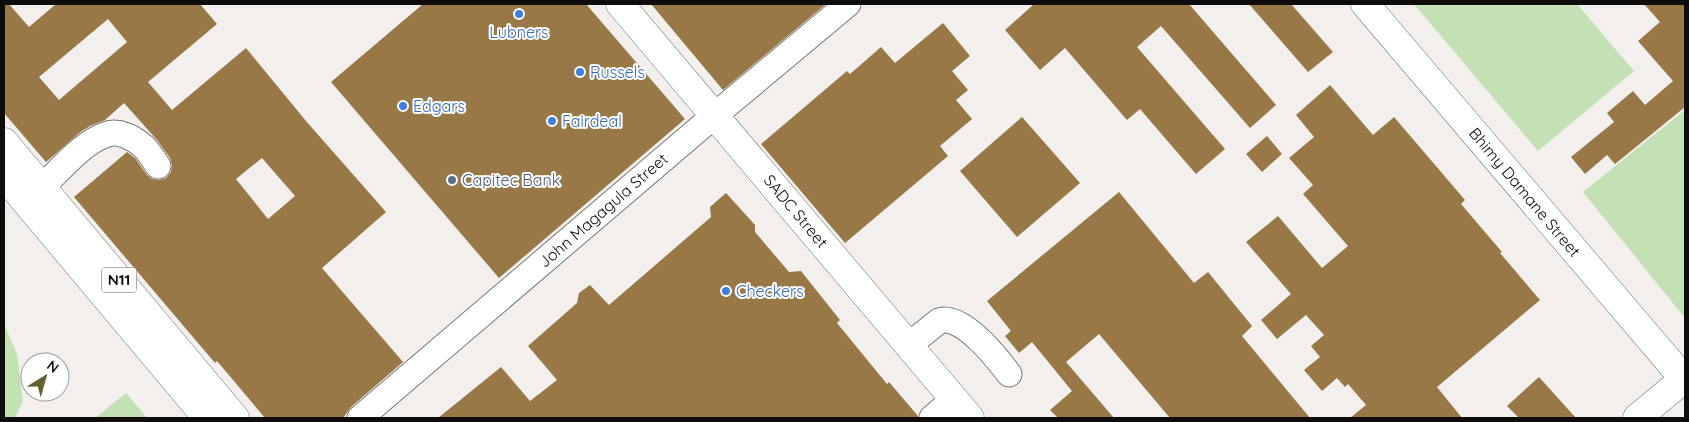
<svg xmlns="http://www.w3.org/2000/svg" width="1689" height="422" font-family="Quicksand,sans-serif">
<style>
.green{fill:#c4e0b5}
.building{fill:#977846;fill-rule:evenodd}
.lines{fill:none;stroke-linecap:round;stroke-linejoin:round}
.minor-casing{stroke:#7a7876;stroke-width:27}
.major-casing{stroke:#7a7876;stroke-width:29}
.highway-casing{stroke:#7a7876;stroke-width:29}
.minor{stroke:#fff;stroke-width:25}
.major{stroke:#fff;stroke-width:28}
.highway{stroke:#fff;stroke-width:28}
.shop-dot{fill:#3f7fe0;stroke:#fff;stroke-width:2}
.service-dot{fill:#5c6f8a;stroke:#fff;stroke-width:2}
.labels{text-anchor:middle;stroke-width:4;stroke-linejoin:round;paint-order:stroke}
.shield{fill:#fff;stroke:#565655;stroke-width:1}
.shield-label{font-size:15px;font-weight:bold;fill:#0e0d0c}
.shop-label{font-size:16px;fill:#366cbe;stroke:#fff;text-anchor:start}
.service-label{font-size:16px;fill:#4e5e75;stroke:#fff;text-anchor:start}
.street-label{font-size:16px;fill:#0e0d0c;stroke:#fff}
</style>
<rect width="100%" height="100%" fill="#f2efed"/>
<!-- green -->
<path class="green" d="M1414,4h163l57,67 -96,80z
M1685,110v208l-102,-126z
M4,324l13,30 6,46 -8,18h-11z
M126,393l21,25h-52z"/>
<!-- building -->
<path class="building" d="M4,4h5l20,23 27,-23h144l17,20 -69,58 24,28 74,-62 60,73 80,91 -64,56 81,94 -52,45 -8,11h-78l-48,-57 -2,2 -141,-166 53,-45 8,6 12,17 5,4 7,1 7,-2 5,-6 1,-7 -2,-7 -13,-18 -33,-37 -19,17 -15,6 -11,7 -33,29 -42,-49zM108,19l19,23 -68,58 -20,-23zM262,158l33,38 -27,23 -32,-40z
M423,4h163l99,115 -186,159 -168,-196z
M651,4h175l-103,86z
M1034,4h155l87,101 -26,23 -89,-102 -24,21 88,102 -29,25 -56,-65 -13,11 -62,-72 -25,22 -35,-40z
M1249,4h42l42,48 -25,20z
M1644,4h41v103l-70,57 -8,-9 -22,19 -14,-17 43,-35 -7,-9 26,-22 12,14 28,-24 -35,-40 22,-19z
M943,23l27,33 -18,15 16,19 -12,10 16,19 -32,27 8,10 -103,87 -84,-99 86,-73 3,3 31,-27 14,16z
M1330,85l43,50 21,-18 71,83 -4,4 41,48 -2,1 40,47 -103,87 25,31h-112l16,-13 -18,-21 -3,3 -8,-9 -15,13 -18,-21 16,-13 -9,-11 13,-11 -18,-20 -29,24 -16,-19 30,-26 -45,-52 32,-26 44,52 26,-22 -45,-52 10,-9 -24,-27 25,-21 -18,-22z
M1022,117l58,66 -63,54 -57,-66z
M1267,136l15,18 -20,18 -16,-18z
M1119,192l75,91 14,-11 44,54 -10,10 68,82h-140l-71,-84 -33,28 48,56h-56l-8,-8 22,-19 -40,-49 -13,11 -14,-17 6,-5 -24,-30z
M726,193l29,32v7l34,40 12,-1 39,49 -3,3 50,61 2,-2 29,34v2h-480l63,-51 29,34 27,-21 -29,-34 49,-43 2,-10 11,-8 19,20 102,-88 -1,-10z
M1539,377l37,41h-57l-12,-12z"/>
<g class="lines">
<defs>
<path id="minor" d="M42,187c18,-17 40,-44 63,-52 13,-6 29,3 39,12 5,5 9,12 14,19
M909,345l30,-24c23,-8 58,37 70,53
M360,418l355,-303 133,-111
M932,418l22,-19"/>
<path id="major" d="M620,4l350,414
M1365,4l319,375 -47,39"/>
<path id="highway" d="M4,142l231,276
M4,176l203,242"/>
</defs>
<!-- minor casing -->
<use href="#minor" class="minor-casing"/>
<!-- major casing -->
<use href="#major" class="major-casing"/>
<!-- highway casing -->
<use href="#highway" class="highway-casing"/>
<!-- minor -->
<use href="#minor" class="minor"/>
<!-- major -->
<use href="#major" class="major"/>
<!-- highway -->
<use href="#highway" class="highway"/>
</g>
<!-- markers -->
<g class="shop-dot">
<circle cx="519" cy="14" r="5"/>
<circle cx="580" cy="72" r="5"/>
<circle cx="403" cy="106" r="5"/>
<circle cx="552" cy="121" r="5"/>
<circle cx="726" cy="291" r="5"/>
</g>
<circle class="service-dot" cx="452" cy="180" r="5"/>
<g class="labels">
<!-- shield labels -->
<rect class="shield" x="101.5" y="267.5" width="35" height="25" rx="4"/>
<g class="shield-label">
<text x="119" y="285">N11</text>
</g>
<!-- shop labels -->
<g class="shop-label">
<text x="519" y="38" text-anchor="middle">Lubners</text>
<text x="590" y="78">Russels</text>
<text x="413" y="112">Edgars</text>
<text x="562" y="127">Fairdeal</text>
<text x="736" y="297">Checkers</text>
</g>
<!-- service labels -->
<g class="service-label">
<text x="462" y="186">Capitec Bank</text>
</g>
<!-- street labels -->
<g class="street-label">
<text transform="translate(1525 192) rotate(50)" y="6">Bhimy Damane Street</text>
<text transform="translate(603 210) rotate(-41)" y="6">John Magagula Street</text>
<text transform="translate(796 211) rotate(50)" y="6">SADC Street</text>
</g>
</g>
<!-- border -->
<rect width="1689" height="422" fill="none" stroke="#0e0d0c" stroke-width="10"/>
<!-- north arrow -->
<g transform="translate(45 377) rotate(37)"><circle r="24" fill="#ffffff" stroke="#9f9e9e"/>
<path d="M0-4L9 19L0 12L-9 19Z" fill="#60612f"/>
<text y="-8" font-size="14" font-weight="bold" text-anchor="middle" fill="#0e0d0c">N</text>
</g>
</svg>
